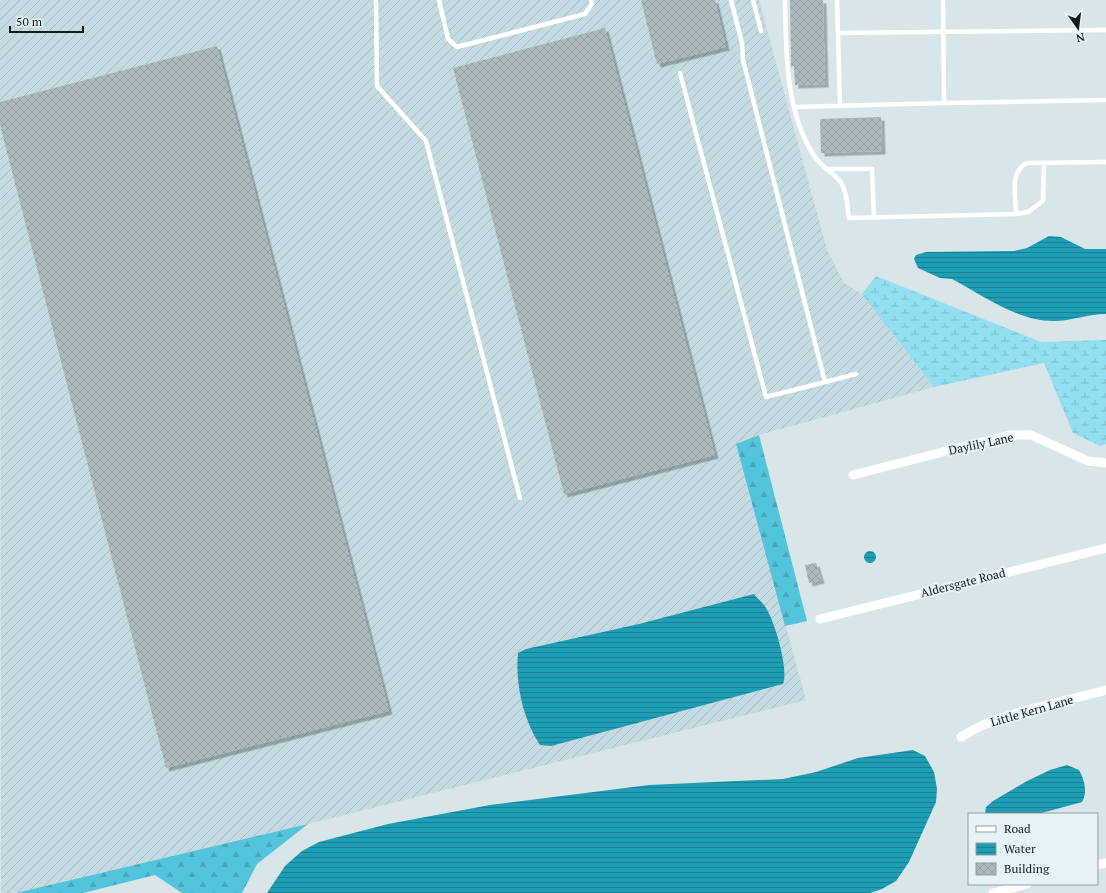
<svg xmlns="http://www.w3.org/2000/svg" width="1106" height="893" font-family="'PT Serif',serif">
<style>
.industrial{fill:url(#industrial-furrows)}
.forest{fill:url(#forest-firs)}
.wetland{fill:url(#wetland-marsh)}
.water{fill:url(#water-rules)}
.building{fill:url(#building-cross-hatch);filter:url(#shadow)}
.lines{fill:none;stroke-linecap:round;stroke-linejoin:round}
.lane{stroke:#fff;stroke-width:4.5}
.street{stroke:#fff;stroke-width:9}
.labels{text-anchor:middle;stroke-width:4;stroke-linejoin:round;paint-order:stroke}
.street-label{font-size:12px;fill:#151a1b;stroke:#e5f3f7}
</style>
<defs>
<pattern id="industrial-furrows" width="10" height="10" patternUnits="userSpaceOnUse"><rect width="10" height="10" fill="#c4dbe1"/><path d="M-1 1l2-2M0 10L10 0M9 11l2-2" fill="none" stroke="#a8bbc0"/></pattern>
<pattern id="forest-firs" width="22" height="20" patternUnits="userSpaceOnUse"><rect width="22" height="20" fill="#52c4db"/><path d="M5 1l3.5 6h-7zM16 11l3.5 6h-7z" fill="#47a8bb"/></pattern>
<pattern id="wetland-marsh" width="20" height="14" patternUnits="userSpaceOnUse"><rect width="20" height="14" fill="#91dff1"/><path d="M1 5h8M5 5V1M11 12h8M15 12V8" fill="none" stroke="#7cbfce"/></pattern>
<pattern id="water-rules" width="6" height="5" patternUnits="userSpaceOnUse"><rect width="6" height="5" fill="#1d9eb4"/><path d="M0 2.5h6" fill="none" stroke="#188092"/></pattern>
<pattern id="building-cross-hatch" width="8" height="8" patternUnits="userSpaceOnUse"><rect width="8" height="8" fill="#acbabd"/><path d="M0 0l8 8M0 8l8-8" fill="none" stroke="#939fa2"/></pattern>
<filter id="shadow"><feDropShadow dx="3.5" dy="3.5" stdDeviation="0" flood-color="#0004"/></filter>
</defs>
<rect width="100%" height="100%" fill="#d8e6e9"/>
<!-- industrial -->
<path class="industrial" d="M0,0h759l68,250 17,33 18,11 72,93 -175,48 -23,10 70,255 -498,124 -292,69h-15z"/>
<!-- forest -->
<path class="forest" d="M759,435l48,186 -22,5 -49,-182z
M308,824l-51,40 -15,29h-60l-27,-18 -72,18h-67z"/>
<!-- wetland -->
<path class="wetland" d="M876,276l165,66 65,-2v104l-6,2 -27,-13 -29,-70 -110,24 -72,-93z"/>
<!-- water -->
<path class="water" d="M1049,236l12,1 24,12h21v65c-18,0 -32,6 -49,7 -37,2 -73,-25 -105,-42l-12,-1 -22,-10 -4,-9 2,-4 10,-3 88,-1 13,-3z
M864 557a6 6 0 1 1 12 0a6 6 0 1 1-12 0Z
M754,594c4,5 9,9 12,14 9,14 23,62 17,76l-232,62 -11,-1c-17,-25 -25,-62 -22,-92l8,-4 113,-25z
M913,750l12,6 9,16 3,17 -1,13 -27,60 -13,19 -14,8 -12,4h-603l18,-27 17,-15 17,-9 69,-18 102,-19 159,-20 134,-6 33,-7 42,-14z
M1067,765l12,5c5,9 9,22 3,32l-44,12h-53l1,-7 7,-6 34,-20 23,-11z"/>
<!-- building -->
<path class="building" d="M641,0h74l11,47 -69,17z
M790,0h33l2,84 -30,1 -1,-19 -3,1v-5z
M605,28l110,427 -151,39 -111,-426z
M217,46l172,665 -223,57 -166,-643v-23z
M881,117l1,34 -61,2 -1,-34z
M816,563l5,17 -12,3 -4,-18z"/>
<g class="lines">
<!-- lane -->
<path class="lane" d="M376,0l1,86 49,55 94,357
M439,0l9,39 9,8 128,-33 7,-10 -1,-4
M753,0l8,31
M785,0c1,51 0,109 28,154 6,11 18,17 26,26 8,9 8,26 10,38l167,-4c0,-17 -7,-43 11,-51l79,-1
M837,0l3,106
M943,0l1,103 162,-3
M838,33l268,-3
M680,73l86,324 59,-15 -82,-322 -1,-17 -11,-43
M795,107l149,-4
M826,169h46l2,48
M1016,214l12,-2 15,-11 1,-38
M825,382l31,-8"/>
<!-- street -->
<path class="street" d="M853,475l156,-40h22l57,26 18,2
M820,619l286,-71
M961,737c36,-24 102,-35 145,-47
M1097,865l9,-2
M993,893l34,-9"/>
</g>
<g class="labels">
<!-- street labels -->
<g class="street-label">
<text transform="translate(981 444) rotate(-12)" y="4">Daylily Lane</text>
<text transform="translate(963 583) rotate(-14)" y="4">Aldersgate Road</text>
<text transform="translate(1032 711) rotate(-16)" y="4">Little Kern Lane</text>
</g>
</g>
<!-- legend -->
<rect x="968" y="813" width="130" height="72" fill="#e5f3f7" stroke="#929c9f"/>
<rect x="976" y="826" width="20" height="6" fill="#ffffff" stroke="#929c9f"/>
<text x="1004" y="833" font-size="12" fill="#151a1b">Road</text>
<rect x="976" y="843" width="20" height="12" fill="url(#water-rules)" stroke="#929c9f"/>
<text x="1004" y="853" font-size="12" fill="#151a1b">Water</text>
<rect x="976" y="863" width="20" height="12" fill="url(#building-cross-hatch)" stroke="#929c9f"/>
<text x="1004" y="873" font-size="12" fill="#151a1b">Building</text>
<!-- north arrow -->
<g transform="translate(1078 28) rotate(166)" stroke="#e5f3f7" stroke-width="3" paint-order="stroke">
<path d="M0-3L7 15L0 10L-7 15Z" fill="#151a1b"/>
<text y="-6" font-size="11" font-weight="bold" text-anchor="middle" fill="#151a1b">N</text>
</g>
<!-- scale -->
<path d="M10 26v6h73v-6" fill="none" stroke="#151a1b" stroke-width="2"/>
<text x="16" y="26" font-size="12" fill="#151a1b" stroke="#e5f3f7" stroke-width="3" paint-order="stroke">50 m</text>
</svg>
